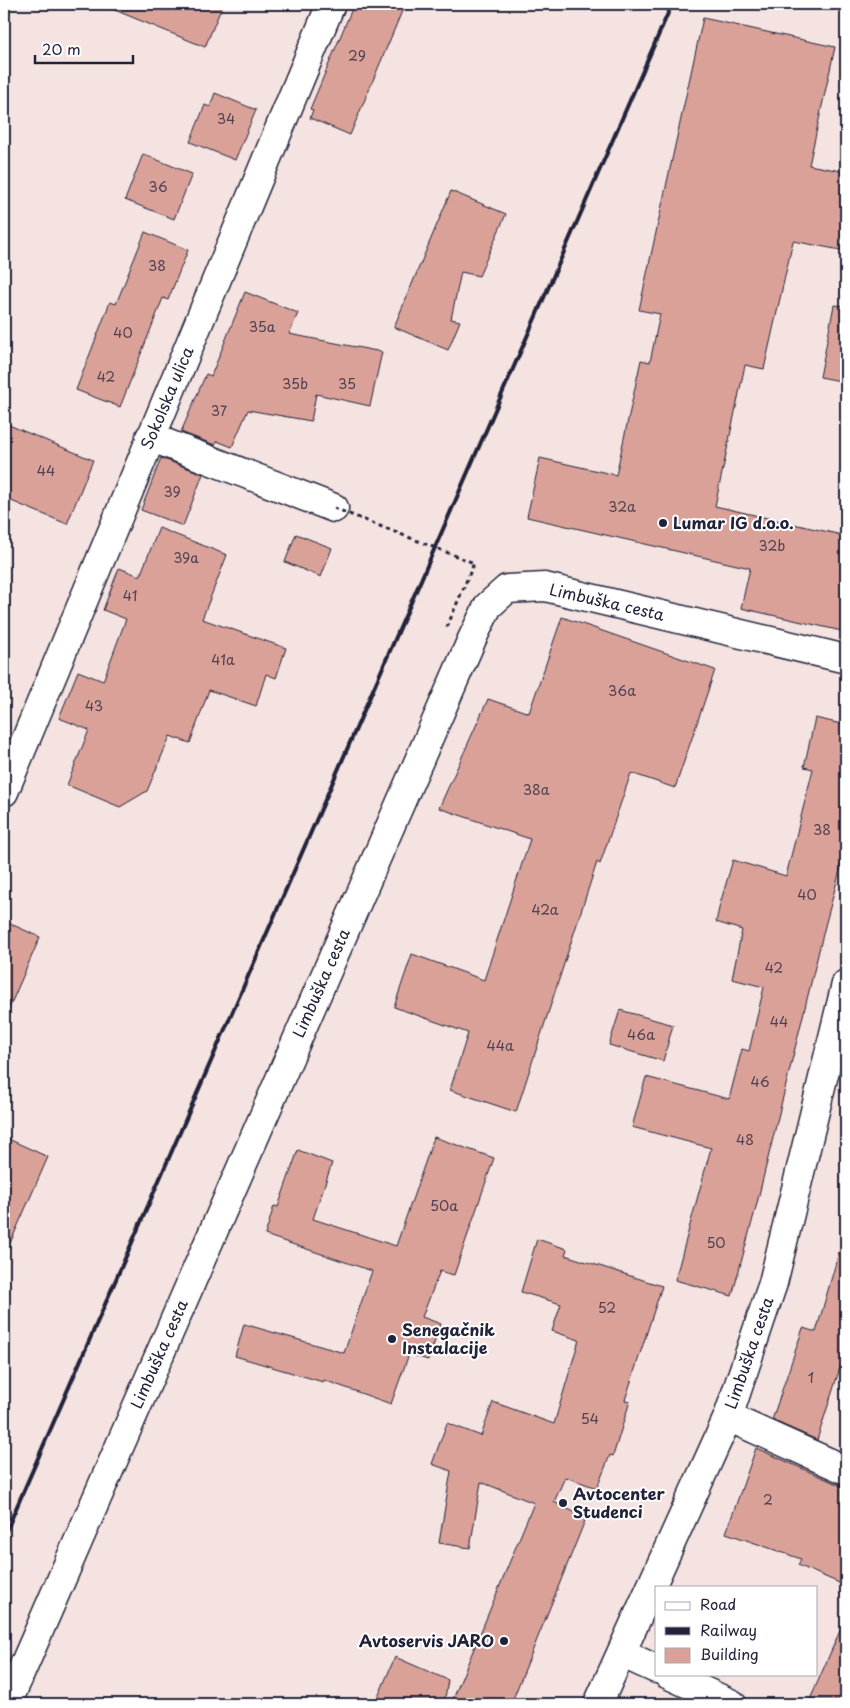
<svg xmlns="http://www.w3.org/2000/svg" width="850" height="1708" font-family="'Playpen Sans',sans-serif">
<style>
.building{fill:#daa198;stroke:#22223b}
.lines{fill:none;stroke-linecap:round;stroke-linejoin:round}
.minor-casing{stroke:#22223b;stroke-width:31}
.secondary-casing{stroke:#22223b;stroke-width:31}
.minor{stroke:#fff;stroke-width:28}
.secondary{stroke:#fff;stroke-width:28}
.rail{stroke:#22223b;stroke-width:4}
.path-bridge{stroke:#22223b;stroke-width:3;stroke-dasharray:4 4;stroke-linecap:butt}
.poi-dot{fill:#22223b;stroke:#fff;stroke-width:2}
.labels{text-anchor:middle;stroke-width:4;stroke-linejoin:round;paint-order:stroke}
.number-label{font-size:14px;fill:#504252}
.street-label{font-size:16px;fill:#22223b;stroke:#fff}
.poi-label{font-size:16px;font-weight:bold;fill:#22223b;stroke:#fff;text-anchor:start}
</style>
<rect width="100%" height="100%" fill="#f4e3e0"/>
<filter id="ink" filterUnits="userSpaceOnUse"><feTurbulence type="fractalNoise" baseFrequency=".02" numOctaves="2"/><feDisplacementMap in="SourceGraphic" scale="10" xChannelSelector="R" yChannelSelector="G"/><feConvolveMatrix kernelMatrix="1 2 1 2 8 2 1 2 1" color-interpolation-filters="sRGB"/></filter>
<g filter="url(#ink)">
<!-- building -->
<path class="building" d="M100,4h123l-18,43z
M354,4h51l-55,131 -40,-17 3,-8 -3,-1z
M703,18l132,29 -26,118 37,7v79l-53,-10 -29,128 -19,-4 -30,141 131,30v96l-105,-24 9,-40 -223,-51 13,-59 76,17 25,-115 9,2 10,-48 -21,-4z
M215,93l41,17 -21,50 -45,-18 15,-37 5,2z
M143,154l49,20 -18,45 -49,-19z
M451,191l55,23 -27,62 -18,-4 -10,47 9,2 -12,29 -54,-23z
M145,232l43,18 -20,50 -5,-2 -43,109 -44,-17 34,-88 6,2z
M245,292l53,21 -9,21 93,18 -12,54 -54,-12 -5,27 -63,-11 -16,37 -15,-6 -2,4 -34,-13 25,-58 5,2z
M834,305l12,1v76l-26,-5z
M4,423l89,37 -26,64 -63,-26z
M161,458l42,16 -20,52 -42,-16z
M159,528l68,27 -25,64 84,29 -10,30 -10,-4 -10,32 -47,-16 -19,53 -20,-7 -23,55 -27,16 -53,-22 22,-55 -30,-12 19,-47 25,10 23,-62 -23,-9 16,-42 21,8z
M296,534l36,14 -11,29 -36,-15z
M562,617l153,53 -40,118 -44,-15 -31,91 -3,-2 -81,250 -66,-22 18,-57 -74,-26 18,-53 72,26 46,-141 -91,-31 49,-109 41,14z
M815,718l31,7v123l-21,78 -69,281 -24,89 -57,-16 36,-132 -79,-21 14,-50 83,22 13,-50 7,2 15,-64 -32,-8 10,-49 -26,-8 4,-18 13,-44 53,16 27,-107 -9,-2z
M4,921l36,16 -36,83z
M620,1010l53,15 -10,36 -54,-16z
M4,1137l44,20 -44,100z
M434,1137l60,21 -40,117 -14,-4 -18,46 19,7 -13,36 -19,-6 -18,50 -67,-24 -1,2 -88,-26 9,-32 100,29 28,-82 -107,-36 9,-29 4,1 20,-57 34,13 -19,56 83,27z
M537,1239l30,10 -2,6 97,31 -37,114 5,1 -17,55 -3,-1 -13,33 -32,-11 -11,25 32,16 -75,186h-60l83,-201 -53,-21 -11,66 -31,-5 12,-72 -19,-7 15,-41 34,13 12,-34 61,22 25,-84 -27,-9 9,-27 -40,-12z
M839,1252l7,1v96l-29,91 -45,-20 31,-92 13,4z
M756,1448l90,40v98l-48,-21 3,-6 -75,-26z
M846,1617v87h-38z
M395,1657l53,23 -4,24h-69z"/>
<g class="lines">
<defs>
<path id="minor" d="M150,437l184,71
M4,792l327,-788
M728,1417l118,53
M623,1654l33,15
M667,1674l65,30
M7,1704l465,-1065 16,-33 19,-17 38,-2 301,72"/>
<path id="secondary" d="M598,1704l130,-287 45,-134 73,-299"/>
</defs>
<!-- minor casing -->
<use href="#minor" class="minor-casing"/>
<!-- secondary casing -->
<use href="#secondary" class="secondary-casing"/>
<!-- minor -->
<use href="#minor" class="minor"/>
<!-- secondary -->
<use href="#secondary" class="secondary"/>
<!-- rail -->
<path class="rail" d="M4,1536l668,-1532"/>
<!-- path-bridge -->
<path class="path-bridge" d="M334,508l140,55 -27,64"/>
</g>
</g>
<!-- markers -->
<g class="poi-dot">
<circle cx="663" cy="523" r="5"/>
<circle cx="392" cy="1339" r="5"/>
<circle cx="563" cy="1503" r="5"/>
<circle cx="504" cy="1641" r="5"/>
</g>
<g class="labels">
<!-- number labels -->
<g class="number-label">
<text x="357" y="61">29</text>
<text x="226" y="124">34</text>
<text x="158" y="192">36</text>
<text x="157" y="271">38</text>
<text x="262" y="332">35a</text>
<text x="123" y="338">40</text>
<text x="106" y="382">42</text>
<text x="295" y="389">35b</text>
<text x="347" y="389">35</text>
<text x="219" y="416">37</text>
<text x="46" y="476">44</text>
<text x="172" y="497">39</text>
<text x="622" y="512">32a</text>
<text x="772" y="551">32b</text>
<text x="186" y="563">39a</text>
<text x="130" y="601">41</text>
<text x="223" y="665">41a</text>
<text x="622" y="696">36a</text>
<text x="94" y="711">43</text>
<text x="536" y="795">38a</text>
<text x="822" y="835">38</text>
<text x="807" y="900">40</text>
<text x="545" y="915">42a</text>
<text x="774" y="973">42</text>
<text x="779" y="1027">44</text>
<text x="641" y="1040">46a</text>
<text x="500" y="1051">44a</text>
<text x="760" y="1087">46</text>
<text x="745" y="1145">48</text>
<text x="444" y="1211">50a</text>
<text x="716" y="1248">50</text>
<text x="607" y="1313">52</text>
<text x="811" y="1383">1</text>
<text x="590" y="1424">54</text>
<text x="768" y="1505">2</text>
</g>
<!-- street labels -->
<g class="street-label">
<text transform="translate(167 398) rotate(-67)" y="6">Sokolska ulica</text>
<text transform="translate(607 602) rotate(13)" y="6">Limbuška cesta</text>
<text transform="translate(321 983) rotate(-66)" y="6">Limbuška cesta</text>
<text transform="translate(749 1353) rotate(-71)" y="6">Limbuška cesta</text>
<text transform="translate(159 1354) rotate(-66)" y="6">Limbuška cesta</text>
</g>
<!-- poi labels -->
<g class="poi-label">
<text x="673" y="529">Lumar IG d.o.o.</text>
<text x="402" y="1336">Senegačnik<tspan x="402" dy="18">Instalacije</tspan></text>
<text x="573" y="1500">Avtocenter<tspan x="573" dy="18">Studenci</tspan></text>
<text x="494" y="1647" text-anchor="end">Avtoservis JARO</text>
</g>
</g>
<!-- margin -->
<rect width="850" height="1708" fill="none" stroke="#fff" stroke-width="20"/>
<rect x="10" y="10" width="830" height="1688" fill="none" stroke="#22223b" stroke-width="2" filter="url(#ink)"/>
<!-- legend -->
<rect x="655" y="1586" width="162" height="90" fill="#ffffff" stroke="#a7a7b1"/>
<rect x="665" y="1602" width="25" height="8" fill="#ffffff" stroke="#a7a7b1"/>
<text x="700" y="1610" font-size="15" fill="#22223b">Road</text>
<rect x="665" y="1627" width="25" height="8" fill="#22223b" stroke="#a7a7b1"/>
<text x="700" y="1636" font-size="15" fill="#22223b">Railway</text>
<rect x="665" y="1648" width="25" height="15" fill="#daa198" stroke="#a7a7b1"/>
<text x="700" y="1660" font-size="15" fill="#22223b">Building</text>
<!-- scale -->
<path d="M35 55v8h98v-8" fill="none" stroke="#22223b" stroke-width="2.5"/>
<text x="42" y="55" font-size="15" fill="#22223b" stroke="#ffffff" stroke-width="4" paint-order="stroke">20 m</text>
</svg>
